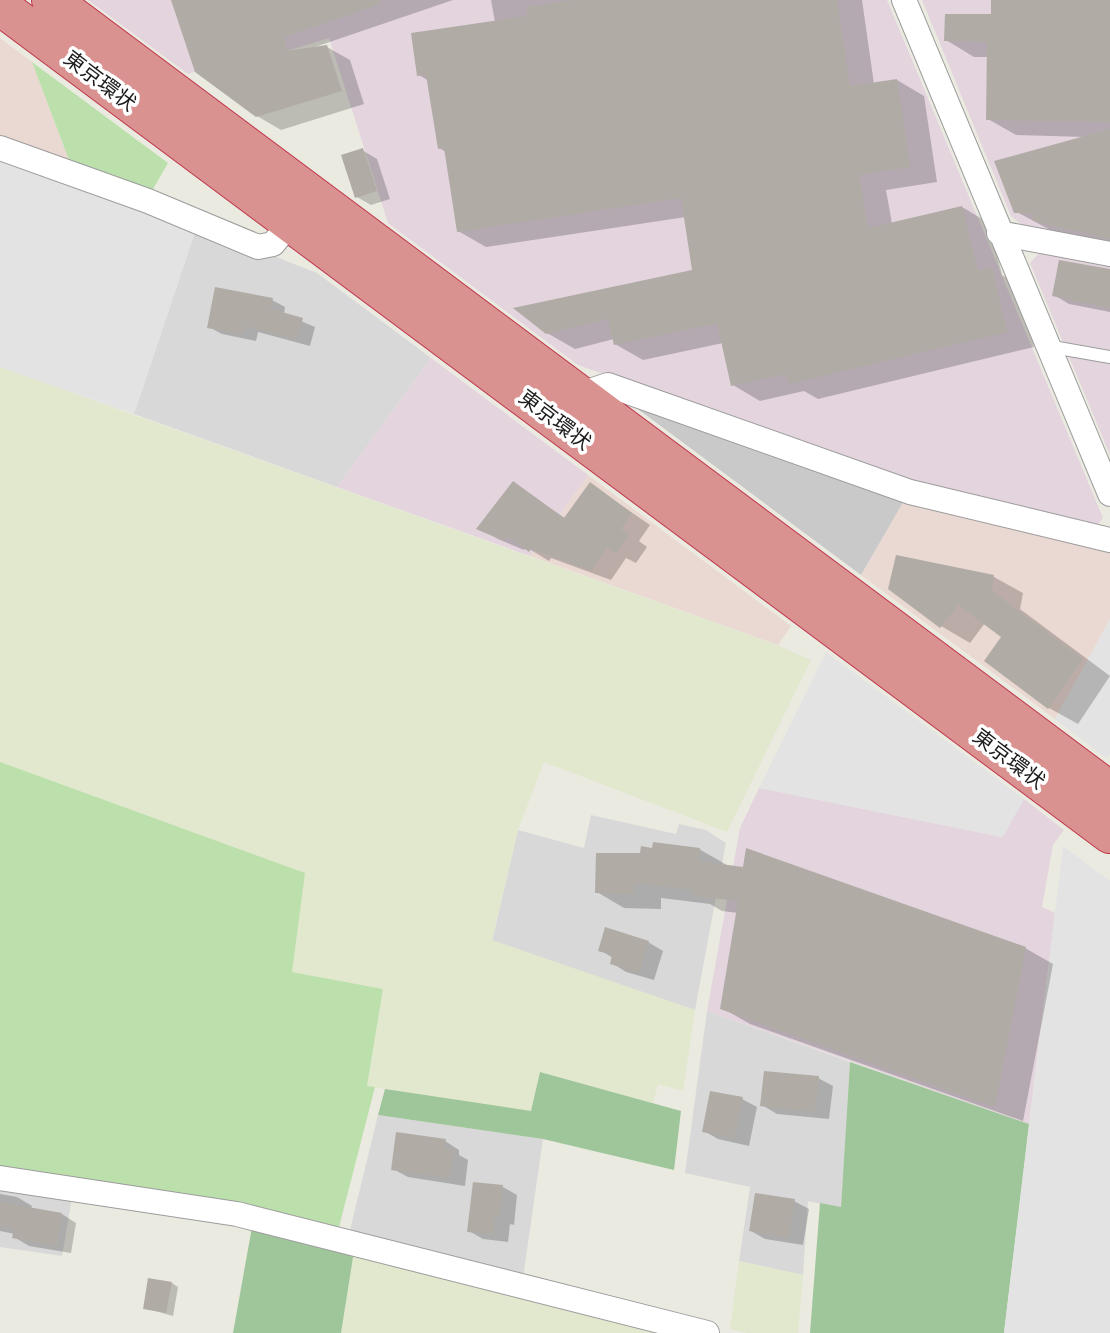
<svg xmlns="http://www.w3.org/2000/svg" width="1110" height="1333" font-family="Rubik,'Noto Sans JP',sans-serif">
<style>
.residential{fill:#d9d8d8}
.commercial{fill:#ead8d2}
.industrial{fill:#e3d4de}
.religious{fill:#c9c9c9}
.farmland{fill:#e1e8ce}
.grass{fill:#bce0ac}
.forest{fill:#9fc69b}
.parking{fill:#e3e3e3}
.shadow{fill:#0003}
.building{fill:#b0aca5}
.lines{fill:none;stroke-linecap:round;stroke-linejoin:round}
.lane-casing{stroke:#9c9c9c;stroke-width:14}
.street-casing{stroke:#9c9c9c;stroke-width:26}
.highway-casing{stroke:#bf384c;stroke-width:40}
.lane{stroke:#fff;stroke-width:12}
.street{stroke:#fff;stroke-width:24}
.highway{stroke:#da9291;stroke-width:38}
.labels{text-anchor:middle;stroke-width:7;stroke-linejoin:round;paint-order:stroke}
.street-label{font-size:21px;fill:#1b1b1b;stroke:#fff}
</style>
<rect width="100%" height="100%" fill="#ebeae1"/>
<!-- residential -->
<path class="residential" d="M197,226l120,47 114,85 -94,129 -203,-73z
M591,815l85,19 3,-10 27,6 20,13 -31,167 -203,-69 26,-111 66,18z
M707,1011l143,51 -9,146 -33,-7 -5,74 -64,-14 11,-74 -65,-14z
M378,1115l165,24 -20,139 -174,-44z
M0,1186l72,12 -10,58 -62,-9z"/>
<!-- commercial -->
<path class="commercial" d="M0,38l32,24 40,106 -72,-25z
M588,475l203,151 -13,19 -248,-89z
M905,499l205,50v70l-55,100 -194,-144z"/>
<!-- industrial -->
<path class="industrial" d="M88,0h799l216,518 -9,11 -173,-43 -343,-121 -190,-142 -59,-185 -58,18 -11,-5 -72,23z
M922,0h188v241l-87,-15 -12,-10z
M1040,252l70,13v190l-80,-192z
M431,358l157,117 -58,81 -193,-69z
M759,788l243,49 22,-38 40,31 -11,15 -11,62 13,6 -26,211 -322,-113 33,-183z"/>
<!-- religious -->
<path class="religious" d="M623,398l282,101 -44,76z"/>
<!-- farmland -->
<path class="farmland" d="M0,367l777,278 34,15 -84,172 -183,-70 -26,68 -26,110 203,70 -12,81 -25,-7 -5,19 -113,-31 -9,40 -164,-26 16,-97 -91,-17 -292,-209z
M354,1251l324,82h-337z
M739,1261l64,14 -5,58h-51l-17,-4z"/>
<!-- grass -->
<path class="grass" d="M32,62l136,101 -19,33 -77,-28z
M0,762l305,111 -13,99 91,17 -16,97 8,1 -37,144 -338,-62z"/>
<!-- forest -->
<path class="forest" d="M850,1062l179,62 -25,209h-194l10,-130 21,4z
M540,1072l141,39 -7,59 -131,-31 -165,-24 7,-26 146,22z
M252,1227l102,24 -13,82h-108z"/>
<!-- parking -->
<path class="parking" d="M0,155l197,71 -63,188 -134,-47z
M1110,619v135l-3,5 -52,-40z
M826,652l198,147 -21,38 -244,-49z
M1063,846l47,35v452h-106z"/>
<!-- shadow -->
<path class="shadow" d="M173,0h280l-138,47h12l23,13 14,44 -83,26 -24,-14z
M491,0h371l12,84 23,-4 27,16 13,86 -51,8 6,34 70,-17 27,16 13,52 17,10 15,62 -216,52 -14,-8 -44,10 -27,-16 -10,-42 -80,17 -28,-16 -1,-5 -39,10 -28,-16 147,-62 -8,-54 -200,30 -28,-16 -12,-79 -7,-4 -10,-67 -10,-6 76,-53z
M993,0h117v247l-47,-10 -48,-26 70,-74 -69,-2 -28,-16 1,-62h-15l-28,-17 47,-24z
M362,150l15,9 13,40 -19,6 -14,-8z
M1110,270v42l-41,-8 -15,-9z
M272,300l13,7 -1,7 31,13 -5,19 -52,-14 -2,9 -34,-7 -13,-7z
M513,483l53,36 24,-35 60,41 -11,16 8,6 -11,16 -10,-5 -15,22 -60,-22 -2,3 -23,-14 -2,3 -26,-11 -19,-11z
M994,577l29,16 -3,16 90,67 -32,48 -29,-16 -45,-71 -19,-14 -15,20 -29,-17 -51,-38z
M699,849l28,16 298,83 28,16 -30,157 -273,-97 -28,-16 16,-95 -16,-2 -12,-7 -49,-6v11l-37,-1 -27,-16 45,-37z
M648,942l15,9 -9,29 -28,-8 -14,-9 1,-5 -13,-8z
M818,1078l15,8 -4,33 -52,-5 -15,-9z
M742,1099l15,8 -8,39 -31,-7 -14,-8z
M445,1141l14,9v5l9,5 -3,26 -57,-9 -15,-8z
M503,1187l14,8 -3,30 -4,-1 -2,18 -25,-3 -14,-8z
M0,1194l17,3 15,9 -1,3 31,5 14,9 -5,30 -42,-7 -15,-9 1,-3 -15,-3z
M794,1201l15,8 -6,36 -38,-6 -14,-8z
M172,1283l6,4 -5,29 -28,-8z"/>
<!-- building -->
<path class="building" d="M171,0h210v4l-98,33 4,14 40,-6 15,46 -86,26 -61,-45z
M573,0h264l13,86 47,-7 13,88 -51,8 9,53 94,-22 16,65 14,-4 15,65 -218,52 -3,-10 -55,12 -14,-63 -103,22 -6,-26 -62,15 -33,-26 179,-38 -11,-72 -224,34 -13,-84 -6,1 -12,-74 -9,1 -6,-43 116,-17 -1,-9z
M991,0h119v122l-124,-2 1,-78 -43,-1 1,-27h46z
M1110,129v110l-77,-18v-8h-19l-20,-52z
M363,148l14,43 -22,7 -14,-43z
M1059,260l51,9v39l-58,-12z
M215,287l58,11 -2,11 32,9 -6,22 -52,-14 -2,8 -36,-6z
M513,481l51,37 26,-36 42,31 -11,16 8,6 -13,19 -9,-6 -15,23 -61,-22 -2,3 -21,-16 -4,5 -28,-12z
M896,555l98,20 -2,16 91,68 -35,50 -64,-48 17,-24 -43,-32 -18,23 -52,-39z
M653,842l47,6 -2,13 45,6 3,-19 280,99 -31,160 -275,-98 18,-108 -45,-5v-6l-59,-7v11l-39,-1 1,-40h44l1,-7 11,2z
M605,927l44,14 -10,32 -29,-9 2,-9 -14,-4z
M764,1071l55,5 -4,36 -55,-6z
M710,1091l33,6 -9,41 -32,-6z
M396,1132l50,7 -2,10 10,1 -4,28 -59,-8z
M473,1182l30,3 -3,32h-5l-2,17 -26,-2z
M755,1193l40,6 -6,39 -40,-7z
M0,1202l62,11 -5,33 -45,-8 2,-9 -14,-3z
M148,1278l24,4 -6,31 -23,-4z"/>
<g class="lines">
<defs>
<path id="lane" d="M1047,346l63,11"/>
<path id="street" d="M904,0l206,494
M0,148l148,53 110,46 15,-3 26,-32
M999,233l111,21
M578,395l30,-10 302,107 200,48
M0,1178l237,36 470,119"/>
<path id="highway" d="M51,0l1059,791
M0,6l1110,828"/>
</defs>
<!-- lane casing -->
<use href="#lane" class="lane-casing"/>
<!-- street casing -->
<use href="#street" class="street-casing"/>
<!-- highway casing -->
<use href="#highway" class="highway-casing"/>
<!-- lane -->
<use href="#lane" class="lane"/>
<!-- street -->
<use href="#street" class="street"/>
<!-- highway -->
<use href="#highway" class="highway"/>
</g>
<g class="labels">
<!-- street labels -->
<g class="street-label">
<text transform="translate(100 81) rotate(37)" y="7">東京環状</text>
<text transform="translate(555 420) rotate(37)" y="7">東京環状</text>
<text transform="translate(1009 759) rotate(37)" y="7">東京環状</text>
</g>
</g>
</svg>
